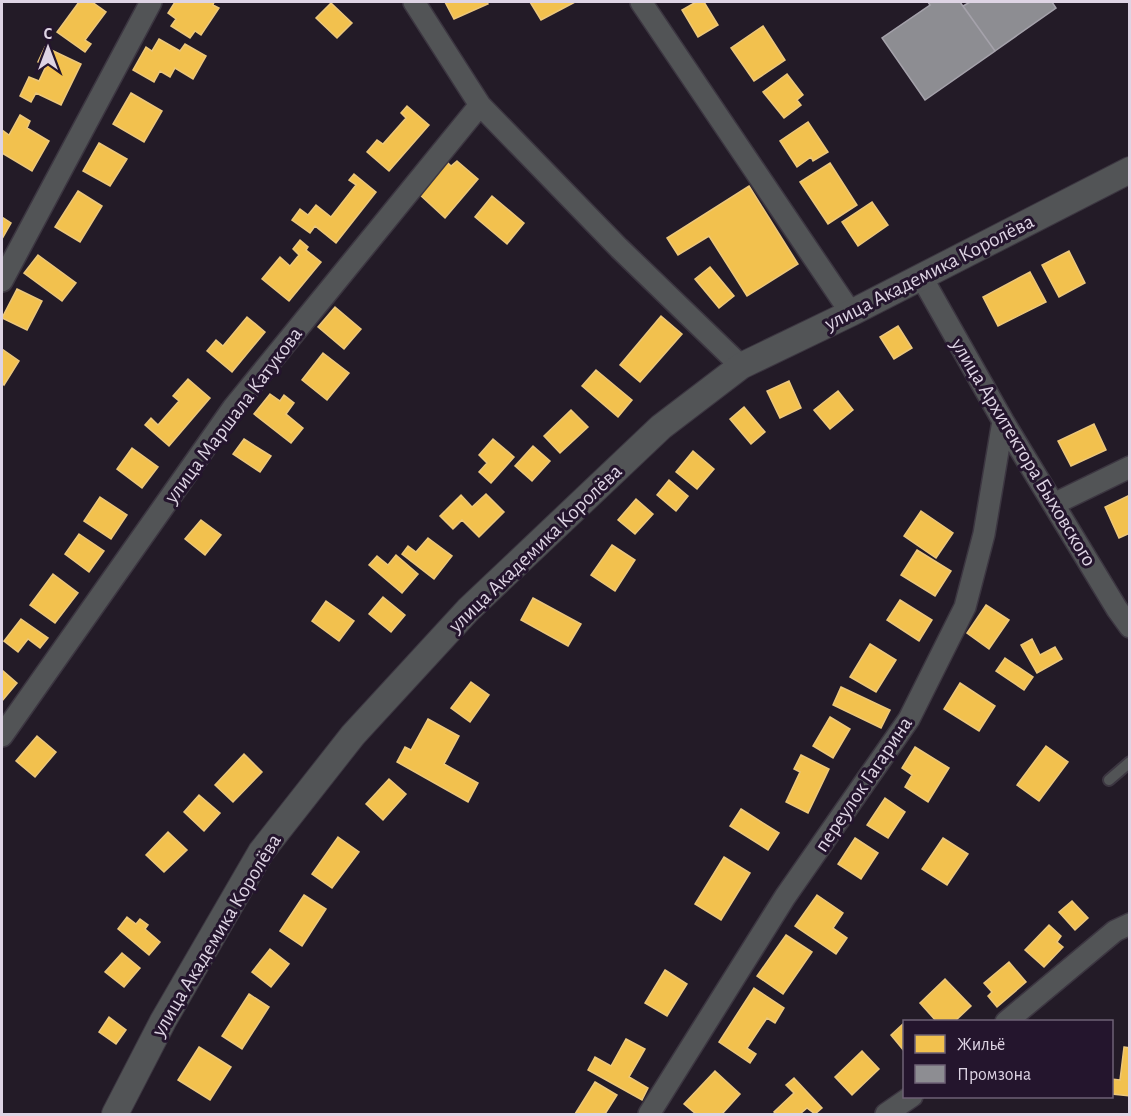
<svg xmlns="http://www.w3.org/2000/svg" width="1131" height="1116" font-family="'Alegreya Sans',sans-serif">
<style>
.homes{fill:#f2c14e;stroke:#ecc77b;stroke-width:1.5}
.industry{fill:#8d8d92;stroke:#a5a2ab;stroke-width:1.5}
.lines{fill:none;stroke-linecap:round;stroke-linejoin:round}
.service-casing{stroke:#3c3641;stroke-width:14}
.minor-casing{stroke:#3c3641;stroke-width:24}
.tertiary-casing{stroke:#3c3641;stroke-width:28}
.service{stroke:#525456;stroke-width:10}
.minor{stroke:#525456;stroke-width:21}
.tertiary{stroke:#525456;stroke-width:26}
.labels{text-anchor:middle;stroke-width:6;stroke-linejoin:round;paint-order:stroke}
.street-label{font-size:21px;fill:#ded4e4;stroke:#24152d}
</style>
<rect width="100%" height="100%" fill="#231b27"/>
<!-- homes -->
<path class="homes" d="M79,2h13l14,10 -21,28 6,4 -6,8 -28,-20z
M175,2h39l-1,3 6,3 -18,27 -6,-4 -5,7 -19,-12 5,-7 -8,-6z
M445,2h42l1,2 -34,15z
M530,2h45l-34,18z
M696,2h8l14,23 -20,12 -16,-27z
M331,3l21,20 -15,15 -21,-20z
M763,26l22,34 -31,21 -23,-33z
M159,39l21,12 5,-7 21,12 -13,23 -18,-11 -5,9 -10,-6 -6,11 -21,-12 13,-23 6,4z
M45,47l36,17 -20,41 -25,-12 -5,9 -11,-6 9,-19 10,4 7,-15 -8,-4z
M787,74l16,21 -6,5 4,5 -17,13 -21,-26z
M131,93l31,18 -18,31 -31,-18z
M407,106l22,19 -40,46 -22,-19 10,-12 6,4 23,-26 -5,-5z
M20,115l10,6 -3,7 22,13 -17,30 -30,-18v-23l7,5z
M808,122l20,30 -15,9 -2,-4 -14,10 -17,-26z
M99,143l28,16 -17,27 -27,-15z
M457,161l21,18 -33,39 -26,-24 28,-32 4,4z
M830,163l27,42 -29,19 -28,-42z
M354,174l22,18 -40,51 -21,-17 -5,7 -18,-13 8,-11 8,6 8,-10 15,12 25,-32 -7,-5z
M749,186l49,78 -51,32 -38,-60 -31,19 -11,-17z
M78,191l24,15 -22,36 -25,-15z
M492,196l32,27 -17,21 -32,-27z
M872,202l16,23 -30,21 -16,-24z
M2,217l9,6 -9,16z
M300,240l8,7 -2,3 15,12 -32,39 -27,-22 18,-22 10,9 9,-11 -6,-6z
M1069,251l16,32 -26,14 -17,-32z
M38,255l38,28 -14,18 -38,-28z
M710,267l24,29 -15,12 -24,-29z
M1030,272l16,30 -48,24 -15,-29z
M17,289l25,12 -15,29 -25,-12z
M335,307l26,22 -17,20 -26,-22z
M661,316l21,18 -42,48 -20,-17z
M247,317l18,15 -33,40 -25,-21 9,-11 7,6z
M898,326l14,22 -18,11 -14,-22z
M2,349l17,12 -15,24 -2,-2z
M323,353l26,20 -22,27 -25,-20z
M596,370l36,30 -14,17 -36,-31z
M188,379l22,19 -41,48 -24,-21 6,-7 7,7 21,-24 -6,-5z
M789,381l12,27 -21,10 -13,-27z
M838,391l15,19 -23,19 -16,-19z
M270,394l10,7 4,-6 10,8 -8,11 17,14 -12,15 -37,-29z
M744,407l21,25 -14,12 -21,-25z
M571,410l17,17 -28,26 -16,-17z
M1094,424l12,26 -35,16 -13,-25z
M244,439l27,17 -11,16 -27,-18z
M493,439l21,18 -23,26 -12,-11 8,-9 -8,-8z
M533,446l17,15 -18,20 -17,-15z
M132,448l26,19 -16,21 -25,-19z
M693,451l21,18 -17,20 -21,-17z
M669,480l19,16 -12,15 -19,-16z
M486,494l18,18 -25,25 -17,-17 -9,9 -13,-13 21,-21 11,12z
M1130,495v38l-11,5 -14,-31z
M100,497l27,18 -16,24 -27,-18z
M636,499l17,15 -18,20 -17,-14z
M921,511l32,22 -17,25 -32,-22z
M201,520l20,15 -16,20 -20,-16z
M79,534l25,17 -15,21 -24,-18z
M428,538l24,18 -18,23 -32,-25 6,-8 8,6z
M612,545l23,15 -20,31 -24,-16z
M917,550l34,21 -16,25 -34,-21z
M396,555l22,19 -16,19 -33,-28 8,-9 11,9z
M53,574l25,19 -23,30 -25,-18z
M383,597l22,18 -14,17 -22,-18z
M533,598l48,26 -13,22 -47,-26z
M900,600l32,20 -13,21 -32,-21z
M326,601l28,20 -15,20 -27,-20z
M986,605l23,15 -20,29 -22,-16z
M21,619l27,19 -8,10 -12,-9 -10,13 -14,-11z
M1032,639l8,16 15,-8 7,12 -25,14 -16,-28z
M870,644l26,16 -20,32 -26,-15z
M1005,658l28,19 -9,13 -28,-19z
M2,670l15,13 -15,18z
M471,682l18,13 -19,27 -19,-14z
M960,683l35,23 -16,25 -35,-22z
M841,687l49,23 -9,18 -48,-23z
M830,717l20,12 -17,29 -20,-12z
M428,719l31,17 -15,28 34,19 -10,19 -71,-40 8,-15 6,3z
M37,736l19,16 -21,25 -19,-16z
M1046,746l22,16 -29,39 -22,-16z
M915,747l34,21 -21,34 -23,-15 7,-12 -10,-7z
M244,754l18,18 -29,30 -18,-17z
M801,755l28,14 -21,44 -22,-11 14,-30 -6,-3z
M389,779l17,15 -23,26 -17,-16z
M199,795l21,18 -16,18 -20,-19z
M885,798l20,14 -17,26 -21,-13z
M741,809l38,24 -11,17 -38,-24z
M168,832l19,18 -23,22 -18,-17z
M338,837l21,15 -27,36 -20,-14z
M855,838l23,15 -17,26 -23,-15z
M943,838l25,16 -21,31 -25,-16z
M724,857l26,16 -29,47 -26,-16z
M304,895l22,14 -24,37 -22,-15z
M817,895l26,18 -10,15 14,10 -11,16 -41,-28z
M1072,901l16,17 -13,12 -16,-18z
M127,917l9,7 4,-5 8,6 -3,4 15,13 -11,13 -31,-26z
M1049,925l12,11 -4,6 6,5 -19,20 -19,-17z
M786,935l26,17 -29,42 -26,-18z
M270,949l19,15 -18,23 -19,-15z
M122,953l18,15 -16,19 -19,-15z
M1009,962l17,20 -29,25 -9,-11 4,-4 -8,-9z
M665,970l22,14 -20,32 -22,-13z
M945,979l26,27 -17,16h-17l-17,-19z
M754,988l30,20 -9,15 -8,-5 -20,30 9,6 -6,9 -31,-21z
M249,994l20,13 -27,42 -20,-13z
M109,1017l17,13 -10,14 -17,-12z
M904,1023v28l-13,-16z
M626,1039l19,10 -16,28 19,11 -6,12 -54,-30 7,-13 16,9z
M199,1047l32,20 -21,33 -32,-20z
M1124,1047l6,1v48l-18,-2v-15l8,1z
M862,1051l17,18 -27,26 -17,-18z
M715,1071l25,23 -18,20h-26l-12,-10z
M794,1078l28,30 -7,6 -8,-6 -7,6h-23l-3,-2 20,-19 -8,-8z
M595,1082l22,13 -12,19h-30z"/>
<!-- industry -->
<path class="industry" d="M928,2h32l35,49 -70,49 -43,-62 48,-33z
M970,2h82l4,6 -61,43 -32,-45z"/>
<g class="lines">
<defs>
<path id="service" d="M1109,780l21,-18"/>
<path id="minor" d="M414,2l66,103 139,143 122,118
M641,2l210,311
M921,276l82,145 114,188 13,18
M2,281l149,-279
M1054,504l76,-37
M2,736l231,-328 247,-303
M1006,1022l109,-91 15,-7
M649,1114l136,-217 124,-178 56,-112 19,-73 19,-113
M886,1114l26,-18"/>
<path id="tertiary" d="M115,1114l48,-93 98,-169 92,-117 115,-125 193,-183 80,-61 110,-53 279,-143"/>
</defs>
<!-- service casing -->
<use href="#service" class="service-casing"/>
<!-- minor casing -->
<use href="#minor" class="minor-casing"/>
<!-- tertiary casing -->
<use href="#tertiary" class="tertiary-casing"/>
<!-- service -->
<use href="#service" class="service"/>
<!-- minor -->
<use href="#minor" class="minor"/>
<!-- tertiary -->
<use href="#tertiary" class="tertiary"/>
</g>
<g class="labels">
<!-- street labels -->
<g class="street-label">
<text transform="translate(929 272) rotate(-27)" y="7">улица Академика Королёва</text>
<text transform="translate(233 415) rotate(-53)" y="7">улица Маршала Катукова</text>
<text transform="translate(1024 452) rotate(59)" y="7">улица Архитектора Быховского</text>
<text transform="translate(535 548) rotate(-44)" y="7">улица Академика Королёва</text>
<text transform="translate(863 784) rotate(-56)" y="7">переулок Гагарина</text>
<text transform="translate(216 935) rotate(-59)" y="7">улица Академика Королёва</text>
</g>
</g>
<!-- border -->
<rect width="1131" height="1116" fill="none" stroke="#ded4e4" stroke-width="6"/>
<!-- legend -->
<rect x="903" y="1020" width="210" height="78" fill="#24152d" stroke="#6e6176" stroke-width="1.5"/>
<rect x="915" y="1035" width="30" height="18" fill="#f2c14e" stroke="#6e6176" stroke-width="1.5"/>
<text x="957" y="1050" font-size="18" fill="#ded4e4">Жильё</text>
<rect x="915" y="1065" width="30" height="18" fill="#8d8d92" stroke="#6e6176" stroke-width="1.5"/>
<text x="957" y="1080" font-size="18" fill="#ded4e4">Промзона</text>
<!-- north arrow -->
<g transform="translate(48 48)" stroke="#24152d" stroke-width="4.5" paint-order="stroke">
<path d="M0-4.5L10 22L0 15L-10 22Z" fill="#ded4e4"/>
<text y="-9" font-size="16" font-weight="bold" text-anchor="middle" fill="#ded4e4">С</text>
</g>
</svg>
